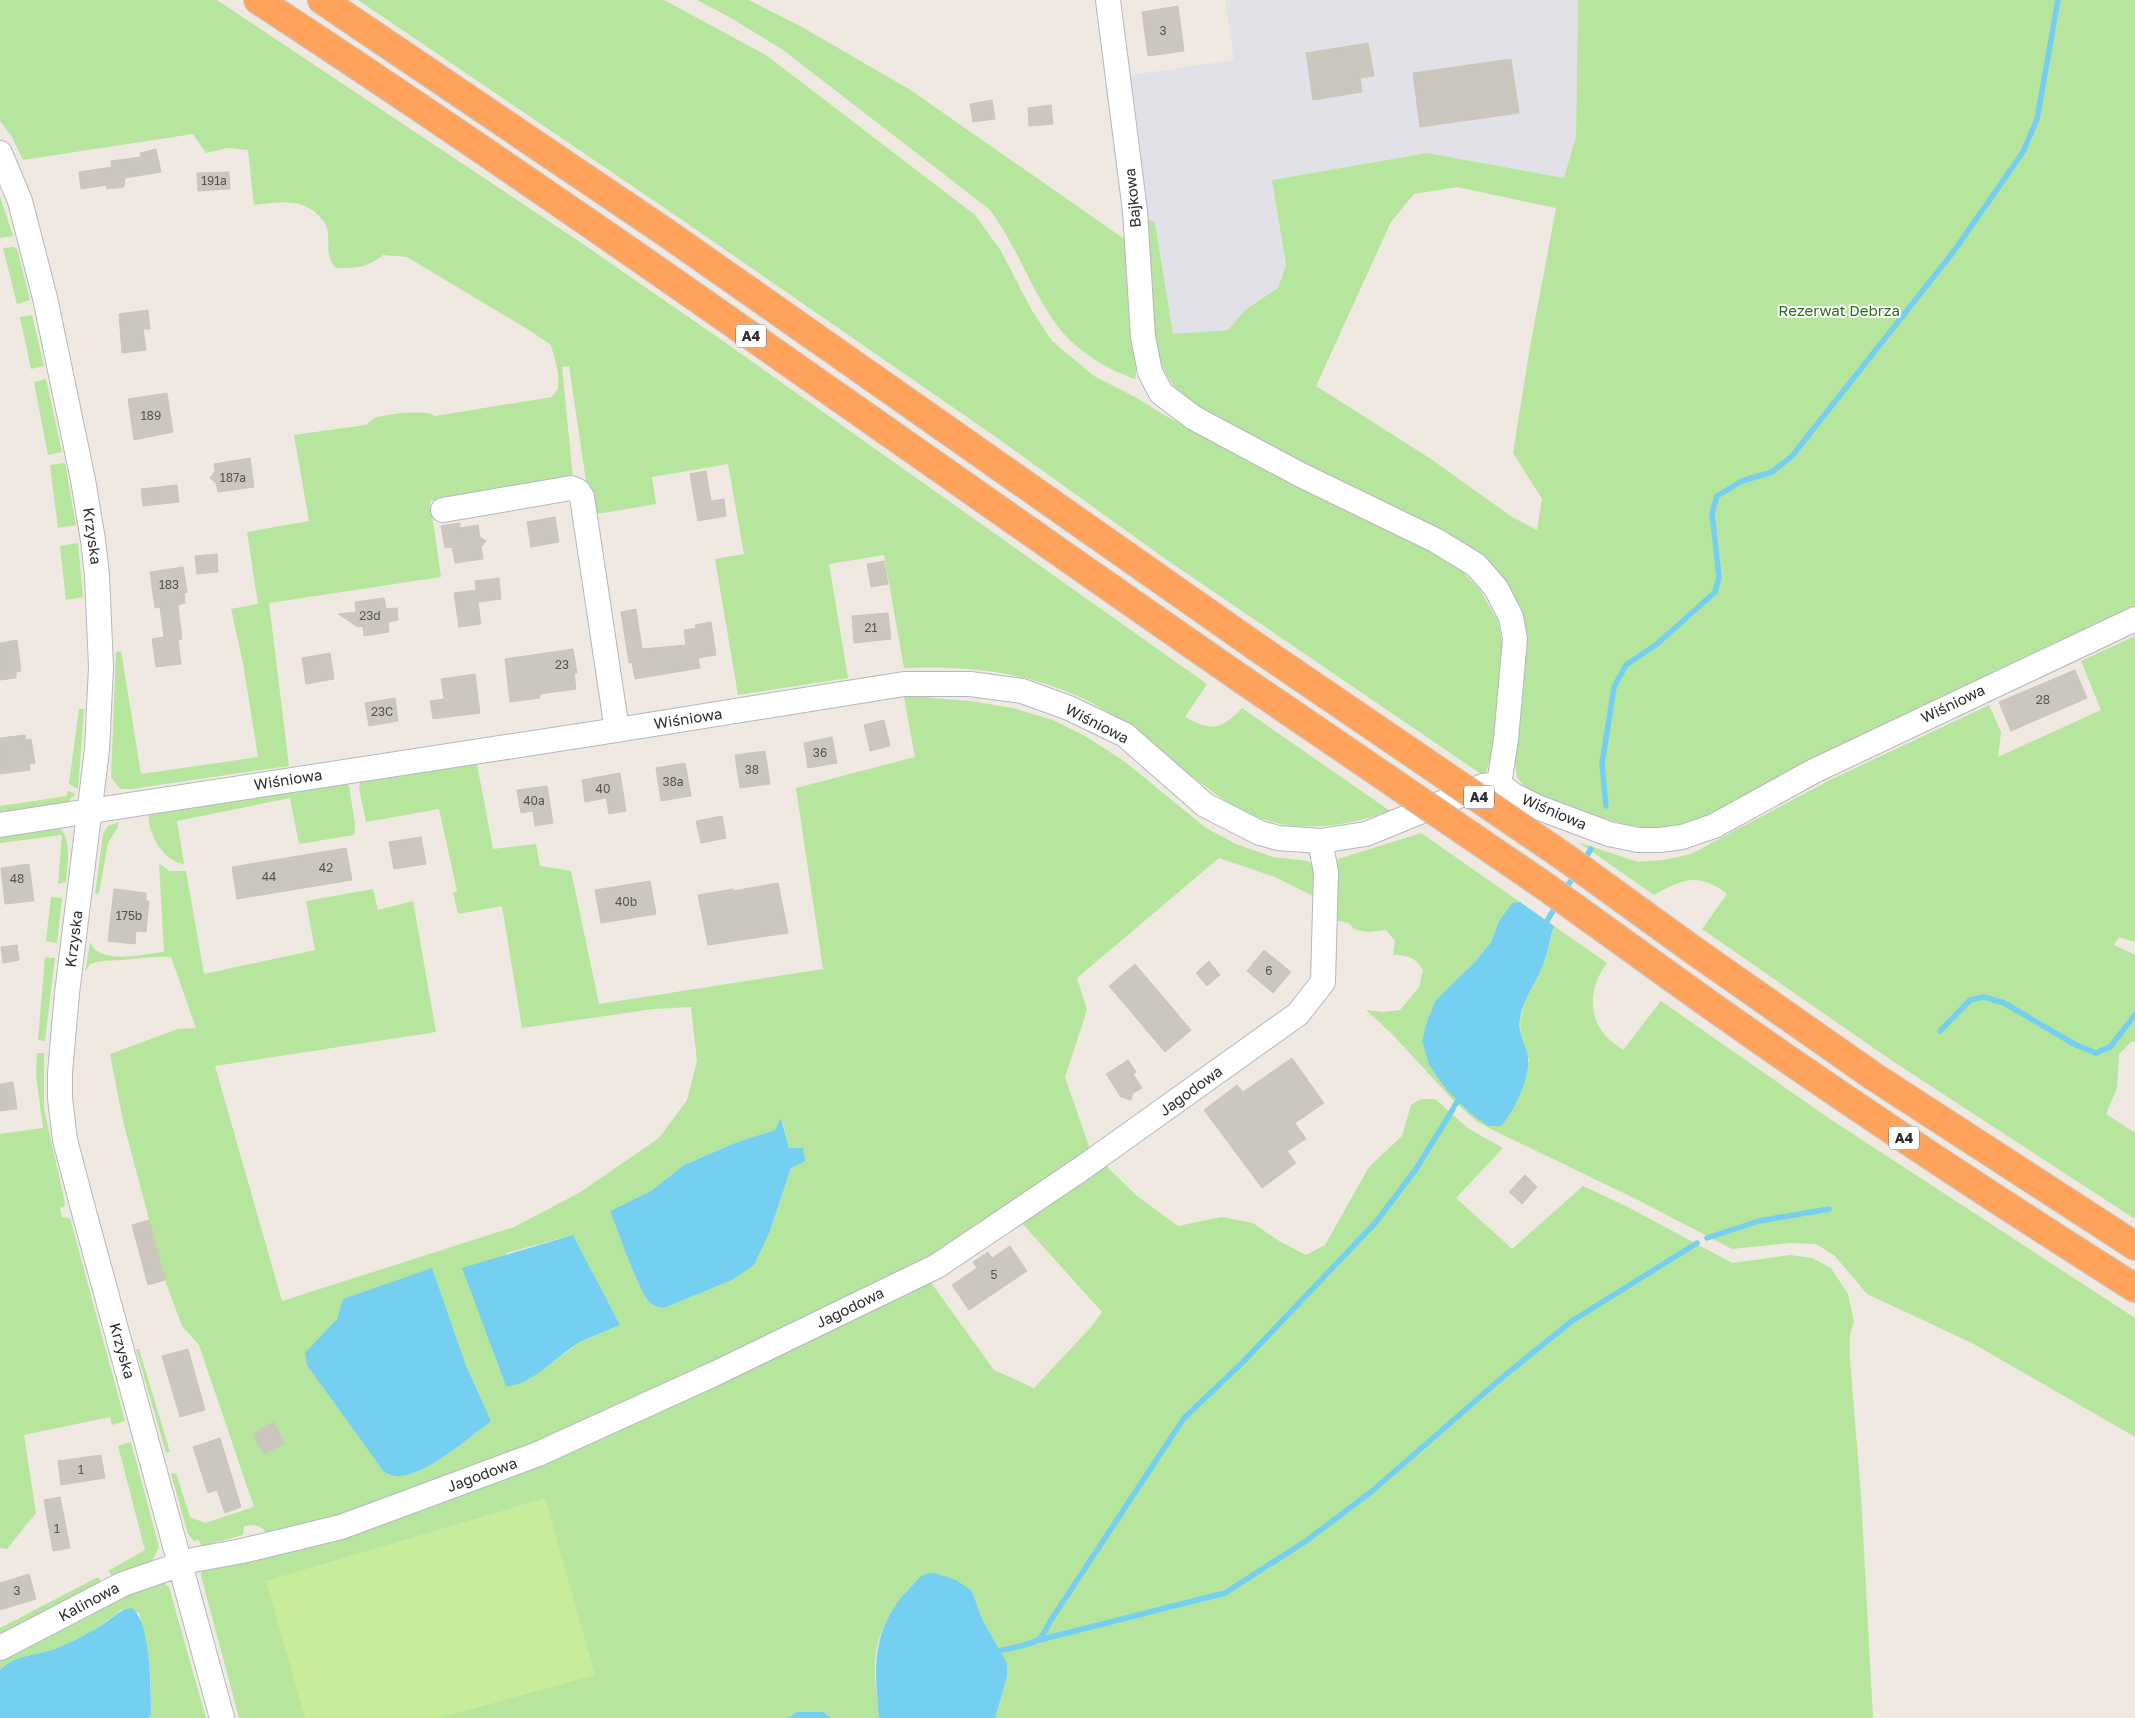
<svg xmlns="http://www.w3.org/2000/svg" width="2135" height="1718" font-family="'Golos Text',sans-serif">
<style>
.industrial{fill:#e3e1e8}
.green{fill:#b6e59e;fill-rule:evenodd}
.pitch{fill:#c9ec9a}
.water{fill:#75cff0}
.lines{fill:none;stroke-linecap:round;stroke-linejoin:round}
.stream{stroke:#75cff0;stroke-width:5.5}
.building{fill:#cbc7bf;stroke:#cbc5ba}
.minor-casing{stroke:#b4b7c1;stroke-width:26}
.highway-casing{stroke:#c9c9c9;stroke-width:30}
.minor{stroke:#fff;stroke-width:24}
.highway{stroke:#ffa35c;stroke-width:28}
.highway-bridge-casing{stroke:#c9c9c9;stroke-width:30;stroke-linecap:butt}
.highway-bridge{stroke:#ffa35c;stroke-width:28}
.labels{text-anchor:middle;stroke-width:4;stroke-linejoin:round;paint-order:stroke}
.number-label{font-size:12px;fill:#555452}
.shield{fill:#fff;stroke:#6d6d6d;stroke-width:1}
.shield-label{font-size:14px;font-weight:bold;fill:#2e2e2e}
.street-label{font-size:15px;fill:#2e2e2e;stroke:#fff}
.park-label{font-size:15px;fill:#2c6e1b;stroke:#fff}
</style>
<rect width="100%" height="100%" fill="#efe9e1"/>
<!-- industrial -->
<path class="industrial" d="M1225,0h353l-2,136 -12,42 -137,-25 -155,27 14,85 -8,23 -33,22 -17,20 -55,5 -17,-106 -13,-7 -18,-146 109,-16z"/>
<!-- green -->
<path class="green" d="M0,0h217l360,240 146,101 484,343 -22,33c27,15 36,13 57,-9l148,103c-48,17 -103,25 -150,-2 -48,-26 -85,-68 -132,-97 -63,-38 -132,-47 -204,-44l-20,-113 -55,9 19,114 -110,17 -23,-136 29,-5 -16,-90 -76,13 4,27 -65,11 -22,-149 -7,1 11,112 -143,22 11,76 -172,26 20,163 -158,23h-11l-9,-12 5,-125 5,-1 20,123 117,-17 -15,-94 -12,-54 27,-5 -11,-72 62,-11 -15,-86 72,-10c3,-2 6,-6 9,-7 10,-4 52,-9 60,-2l117,-19 6,-8v-17l-7,-27 -22,-15 -122,-73 -24,-2c-16,13 -27,13 -47,13 -10,-10 -7,-20 -8,-33 0,-8 -3,-12 -8,-18 -18,-20 -41,-15 -66,-12l-6,-55 -21,-2 -21,5 -13,-19 -170,26 -11,-23 -12,-16z
M358,0h306l102,55 209,160 26,36 30,58 21,32 42,35 43,22 25,16 225,113 68,36 25,27 18,31 6,31 -9,96 -11,28 -317,-216 -174,-125 -318,-220z
M697,0h52l51,26 109,63 224,156 2,74 -5,7 7,42 -2,11c-23,-8 -45,-20 -63,-37 -35,-32 -52,-94 -83,-133l-206,-159 -52,-32z
M1578,0h557v609l-430,208 -29,9 -24,3 -28,-5 -61,-18 -37,-17 -9,-12 -2,-16 9,-90 -25,-94 -307,-169 -22,-27 -13,-25 -7,-36 -7,-98 5,-2 6,1 2,8 17,105 55,-4 17,-20 33,-22 8,-23 -14,-85 155,-27 137,25 12,-42zM1457,187l99,21 -26,139 -17,106 29,46 -5,31 -25,-13 -81,-58 -115,-73 75,-164 23,-28z
M0,196l13,40 -13,2z
M13,247l4,2 13,51 -13,4 -14,-56z
M32,315l12,51 -13,3 -11,-52z
M46,379l16,73 -14,3 -14,-73z
M65,463l11,62 -18,3 -8,-63z
M78,543l5,54 -17,3 -6,-54z
M2135,636v306l-16,-5 -5,8 21,10v87l-3,-1 -13,13 -2,34 -11,26 29,19v86l-244,-159 -189,-131 25,-35c-29,-22 -44,-15 -73,1l-76,-53 60,20 25,-2 28,-6 139,-74 159,-75 12,27 -3,25 103,-47 -20,-49z
M903,692l29,6 38,3 43,7 40,12 32,16 39,25 82,67 30,16 37,13 35,4 6,5 5,33 -44,-22 -56,-19 -142,120 10,32 -22,67 27,78 -152,101 -73,36 -324,149 -224,86 -51,7c-8,-9 -12,-10 -24,-8l-1,9 -42,11 -2,-6 -5,1 -6,-7 -17,-60 5,-1 14,44 15,6 49,-16 -55,-162 -17,-19 -17,-46 -42,-159 -13,-67 68,-25 18,-1 -25,-71c-13,-1 -25,1 -39,2 -15,2 -28,0 -42,5l-5,8 5,-30c2,3 4,8 7,9 18,11 48,3 67,1l-5,-89 10,8h17l18,103 111,-24 -9,-49 67,-12 5,21 35,-9 23,131 -221,34 67,235 232,-74 65,-34 80,-55 28,-38 10,-39 -6,-54 -38,2 -131,19 -20,-122 -44,8 -5,-21 4,-2 -18,-82 -73,13 -7,-34 1,-9 116,-20 17,90 43,-5 4,22 31,5 28,133 224,-35 -27,-181 119,-31zM782,1119l7,29 2,20 -21,63 -38,49 -68,28c-5,-1 -9,-1 -14,-5 -11,-10 -33,-75 -40,-92l41,-20 33,-26 51,-22 40,-13zM573,1235l47,90 -41,18 -37,27 -36,-117zM337,1319l128,44 26,58c-21,16 -70,59 -96,55 -3,0 -8,-3 -11,-4l-78,-119z
M79,709h5l-6,80 -9,-5z
M340,781l9,5 6,38 -1,11 -55,9 -9,-46 -113,23 7,43c-22,-3 -38,-33 -35,-54z
M68,791l8,3 -6,5v6l-70,12v-11l67,-10z
M118,822v5l-10,16 -9,50 -4,1 8,-60 5,-8z
M55,824c19,12 12,39 11,58l-8,2 4,-49 -62,8v-11z
M1421,833l99,69 -8,1 -13,18 -8,21 -64,79 -5,20 7,24 17,24 80,-11 3,-18 -8,-19 -1,-21 5,-18 20,-42 9,-34 53,37c-16,21 -21,50 -2,72 5,6 12,10 18,15l38,-49 169,118 305,199v119l-163,-94 -105,-49 -32,-38 -19,-12 -26,-1 -58,6 -98,-51 -143,-69 -15,-8 -22,-20 -63,-68 -25,-23 17,2 17,-2 19,-23 4,-17c-8,-13 -16,-15 -30,-15l2,-14 -9,-11 -19,2 -13,-3 -5,-6 -15,-3 2,-50 2,-11z
M51,897l11,1 -5,45 -11,-2z
M45,957l10,1 -10,83 -7,-1z
M37,1053h7v56l21,94 -1,4 -4,1 2,9 8,1 55,203 -13,4 -2,-8 -86,18 12,78 -29,36 -7,-1v-414l43,-6 -7,-53z
M1421,1099h14l34,30 34,19 -47,50 56,51 71,-63 41,19 108,58 58,-8 22,3 19,10 17,26 6,28 -4,12v26l11,136 12,222h-878l12,-41v-14l-25,-44 -10,-28 -47,-17c-24,17 -44,49 -49,78 -3,21 1,45 3,66h-640l-38,-142 1,-7 151,-40 576,-249 65,90 40,18 58,-62 10,-14 -82,-91 83,-58 34,33 41,30 43,-9 32,6 26,18 27,14 19,-10 44,-78 33,-31 9,-31z
M136,1349h3l31,103 -4,1z
M131,1442l28,105 -8,16 -35,12h-4l-4,-4 37,-21 -27,-104z
M98,1577l4,6 -102,56v-11z
M160,1580l9,7 37,131h-57l2,-5v-30l-3,-32 -9,-38 -18,-3c-19,16 -41,29 -64,38 -19,8 -42,6 -57,22v-12l127,-70z"/>
<!-- pitch -->
<path class="pitch" d="M545,1498l50,177 -156,43h-134l-39,-137z"/>
<!-- water -->
<path class="water" d="M1520,902l34,24c-4,11 -5,22 -9,33 -6,20 -22,39 -25,60 -3,16 8,28 8,41 2,19 -15,53 -27,66h-13l-18,-13 -24,-24 -17,-24 -7,-24 5,-20 9,-21 38,-37 17,-21 8,-21 13,-18z
M781,1118l8,30h14l2,13 -14,7 -21,63 -16,34 -22,15 -68,28c-5,-1 -9,-1 -14,-5 -11,-10 -33,-75 -40,-92l41,-20 33,-26 51,-22 40,-13z
M573,1235l47,90c-13,6 -27,11 -40,17 -21,12 -50,45 -74,44l-44,-118z
M432,1268l33,95 26,58c-21,16 -70,59 -96,55 -3,0 -8,-3 -11,-4l-77,-107 -2,-12 32,-34 6,-20z
M935,1573l21,7 16,11 10,28 25,44v14l-12,41h-116c-4,-43 -8,-78 18,-115 6,-9 16,-18 23,-26l5,-3z
M132,1608c19,15 19,82 19,105l-2,5h-149v-48c15,-16 38,-14 57,-22 16,-6 31,-15 45,-23 13,-8 14,-14 30,-17z
M797,1712h26l8,6h-43z"/>
<g class="lines">
<!-- stream -->
<path class="stream" d="M1606,806l-4,-42 12,-77 12,-22 31,-21 58,-52 4,-15 -7,-64 5,-17 25,-15 30,-9 20,-16 162,-205 69,-99 14,-33 21,-119
M1583,862l8,-13
M1564,892l11,-18
M1544,926l13,-22
M1940,1031l30,-31 14,-3 20,6 72,42 20,8 14,-6 25,-32
M1455,1105l7,-10
M1707,1238l52,-17 70,-12
M1039,1640l186,-47 81,-52 65,-49 133,-116 68,-55 125,-78
M994,1652c11,-3 40,-7 46,-14 7,-7 8,-16 15,-24l129,-196 59,-56 133,-140 40,-53 37,-60"/>
</g>
<!-- building -->
<path class="building" d="M1178,6l6,45 -36,5 -6,-44z
M1368,43l6,33 -14,2 2,14 -49,8 -7,-47z
M1511,59l8,54 -99,14 -7,-54z
M992,100l3,19 -22,3 -3,-18z
M1051,105l2,19 -24,2 -1,-18z
M156,149l5,23 -36,6 -1,9 -17,2 -1,-4 -25,4 -2,-17 33,-5 -1,-6 30,-4 -1,-4z
M229,172l1,17 -32,2 -1,-18z
M148,310l2,19h-7l3,21 -24,3 -3,-39z
M167,393l6,39 -39,8 -6,-41z
M250,458l4,29 -36,5 -2,-9 -6,-5 5,-7 -1,-7z
M706,471l5,30 13,-2 2,17 -28,5 -8,-47z
M177,485l2,17 -36,4 -2,-17z
M555,517l4,25 -28,5 -4,-25z
M460,523v5l18,-3 2,12 6,4 -5,6 2,12 -28,4 -3,-16 -7,1 -4,-22z
M217,554l1,18 -21,2 -2,-18z
M884,561l4,23 -17,3 -4,-23z
M183,567l4,25 -3,1 1,10 -7,2 4,34 -4,1 3,24 -25,3 -4,-28 12,-2 -4,-30 -5,1 -5,-36z
M499,578l2,21 -23,3 3,22 -22,3 -5,-34 22,-3 -1,-9z
M384,598l2,11 11,-1 1,12 -10,2 1,10 -25,4 -1,-10 -5,1 -20,-13 18,-2 -1,-10z
M636,609l6,40 44,-4 -2,-15 12,-2 -1,-3 16,-3 5,33 -18,3 2,10 -65,11 -3,-17 -3,1 -8,-51z
M888,613l3,26 -37,4 -2,-27z
M17,640l4,31 -5,1v6l-16,2v-37z
M573,649l4,24h-3l2,16 -36,5v4l-30,4 -5,-43z
M330,653l4,26 -28,5 -4,-26z
M2075,670l12,28 -76,33 -12,-29z
M475,674l5,39 -47,6 -3,-18 14,-2 -3,-20z
M395,698l3,23 -29,5 -4,-23z
M884,720l6,26 -20,5 -6,-26z
M25,735l1,5 5,-1 4,24 -6,1 1,6 -30,4v-36z
M832,737l5,26 -29,5 -4,-25z
M765,751l5,33 -30,4 -5,-33z
M685,763l6,33 -30,5 -5,-33z
M620,773l6,38 -17,3 -3,-16 -21,4 -3,-22z
M547,786l6,37 -18,3 -2,-15 -12,2 -4,-23z
M722,816l4,22 -25,5 -5,-22z
M421,837l5,27 -32,5 -5,-27z
M346,848l6,32 -115,19 -5,-32z
M29,864l5,37 -29,3 -4,-36z
M650,881l6,33 -55,9 -6,-33z
M778,883l10,50 -80,12 -10,-50 35,-6v2z
M114,889l32,4v8h3l-3,31 -10,-1 -1,13 -27,-3z
M17,945l2,15 -16,3 -2,-16z
M1264,950l27,22 -18,21 -26,-22z
M1209,961l11,14 -13,11 -11,-13z
M1135,964l56,66 -26,22 -56,-66z
M1292,1058l32,45 -29,20 11,16 -19,12 9,12 -34,25 -58,-78 33,-25 6,7z
M1128,1060l8,12 -3,2 9,14 -9,5 -2,7 -10,-3 -15,-23z
M13,1082l4,27 -17,2v-27z
M1525,1175l12,12 -15,17 -13,-12z
M149,1220l16,60 -17,5 -16,-60z
M1010,1246l17,25 -58,39 -17,-25 25,-17 -4,-6 15,-10 4,6z
M188,1349l17,61 -25,7 -18,-61z
M273,1422l12,21 -21,11 -11,-20z
M220,1438l21,69 -16,6 -8,-23 -9,3 -15,-46z
M101,1455l4,23 -44,7 -3,-24z
M60,1497l10,51 -17,3 -9,-51z
M29,1574l7,25 -36,11v-27z"/>
<g class="lines">
<defs>
<path id="minor" d="M1108,0l27,211 8,126 7,35 11,21 33,25 107,57 134,65 41,25 20,23 15,29 4,22 -9,100 -7,45
M0,153l20,48 25,97 38,182 10,60 4,35 4,92 -4,83 -30,243 -7,80v25l5,42 19,72 138,506
M443,510l128,-22 7,3 4,6 35,233
M0,825l617,-95 287,-46h66l52,7 47,17 56,27 80,70 55,28 18,5 42,3 46,-7 117,-48 16,-2 14,11 24,12 72,27 29,6h22l22,-3 32,-11 100,-55 321,-152
M0,1648l123,-64 70,-24 49,-9 99,-24 197,-73 176,-80 223,-108 144,-97 217,-155 25,-32 3,-110 -6,-31"/>
<path id="highway" d="M258,0c333,218 655,452 982,678
M322,0l346,234 590,414
M1696,952l177,124 262,170
M1678,982c149,107 302,208 457,306"/>
</defs>
<!-- minor casing -->
<use href="#minor" class="minor-casing"/>
<!-- highway casing -->
<use href="#highway" class="highway-casing"/>
<!-- minor -->
<use href="#minor" class="minor"/>
<!-- highway -->
<use href="#highway" class="highway"/>
<defs>
<path id="highway-bridge" d="M1258,648l308,210 130,94
M1240,678l306,209 132,95"/>
</defs>
<!-- highway-bridge casing -->
<use href="#highway-bridge" class="highway-bridge-casing"/>
<!-- highway-bridge -->
<use href="#highway-bridge" class="highway-bridge"/>
</g>
<g class="labels">
<!-- number labels -->
<g class="number-label">
<text x="1163" y="35">3</text>
<text x="214" y="185">191a</text>
<text x="151" y="420">189</text>
<text x="233" y="482">187a</text>
<text x="169" y="589">183</text>
<text x="370" y="620">23d</text>
<text x="871" y="632">21</text>
<text x="562" y="669">23</text>
<text x="2043" y="704">28</text>
<text x="382" y="716">23C</text>
<text x="820" y="757">36</text>
<text x="752" y="774">38</text>
<text x="673" y="786">38a</text>
<text x="603" y="793">40</text>
<text x="534" y="805">40a</text>
<text x="326" y="872">42</text>
<text x="269" y="881">44</text>
<text x="17" y="883">48</text>
<text x="626" y="906">40b</text>
<text x="129" y="920">175b</text>
<text x="1269" y="975">6</text>
<text x="994" y="1279">5</text>
<text x="81" y="1474">1</text>
<text x="57" y="1533">1</text>
<text x="17" y="1595">3</text>
</g>
<!-- shield labels -->
<g class="shield">
<rect x="736" y="324.5" width="30" height="23" rx="4"/>
<rect x="1464" y="785.5" width="30" height="23" rx="4"/>
<rect x="1889" y="1126.5" width="30" height="23" rx="4"/>
</g>
<g class="shield-label">
<text x="751" y="341">A4</text>
<text x="1479" y="802">A4</text>
<text x="1904" y="1143">A4</text>
</g>
<!-- street labels -->
<g class="street-label">
<text transform="translate(1133 198) rotate(-96)" y="5">Bajkowa</text>
<text transform="translate(92 536) rotate(82)" y="5">Krzyska</text>
<text transform="translate(1953 704) rotate(-26)" y="5">Wiśniowa</text>
<text transform="translate(688 719) rotate(-9)" y="5">Wiśniowa</text>
<text transform="translate(1097 724) rotate(27)" y="5">Wiśniowa</text>
<text transform="translate(288 780) rotate(-9)" y="5">Wiśniowa</text>
<text transform="translate(1554 812) rotate(23)" y="5">Wiśniowa</text>
<text transform="translate(74 939) rotate(-83)" y="5">Krzyska</text>
<text transform="translate(1191 1091) rotate(-36)" y="5">Jagodowa</text>
<text transform="translate(850 1308) rotate(-26)" y="5">Jagodowa</text>
<text transform="translate(122 1351) rotate(74)" y="5">Krzyska</text>
<text transform="translate(482 1475) rotate(-20)" y="5">Jagodowa</text>
<text transform="translate(89 1602) rotate(-28)" y="5">Kalinowa</text>
</g>
<!-- park labels -->
<g class="park-label">
<text x="1839" y="316">Rezerwat Debrza</text>
</g>
</g>
</svg>
